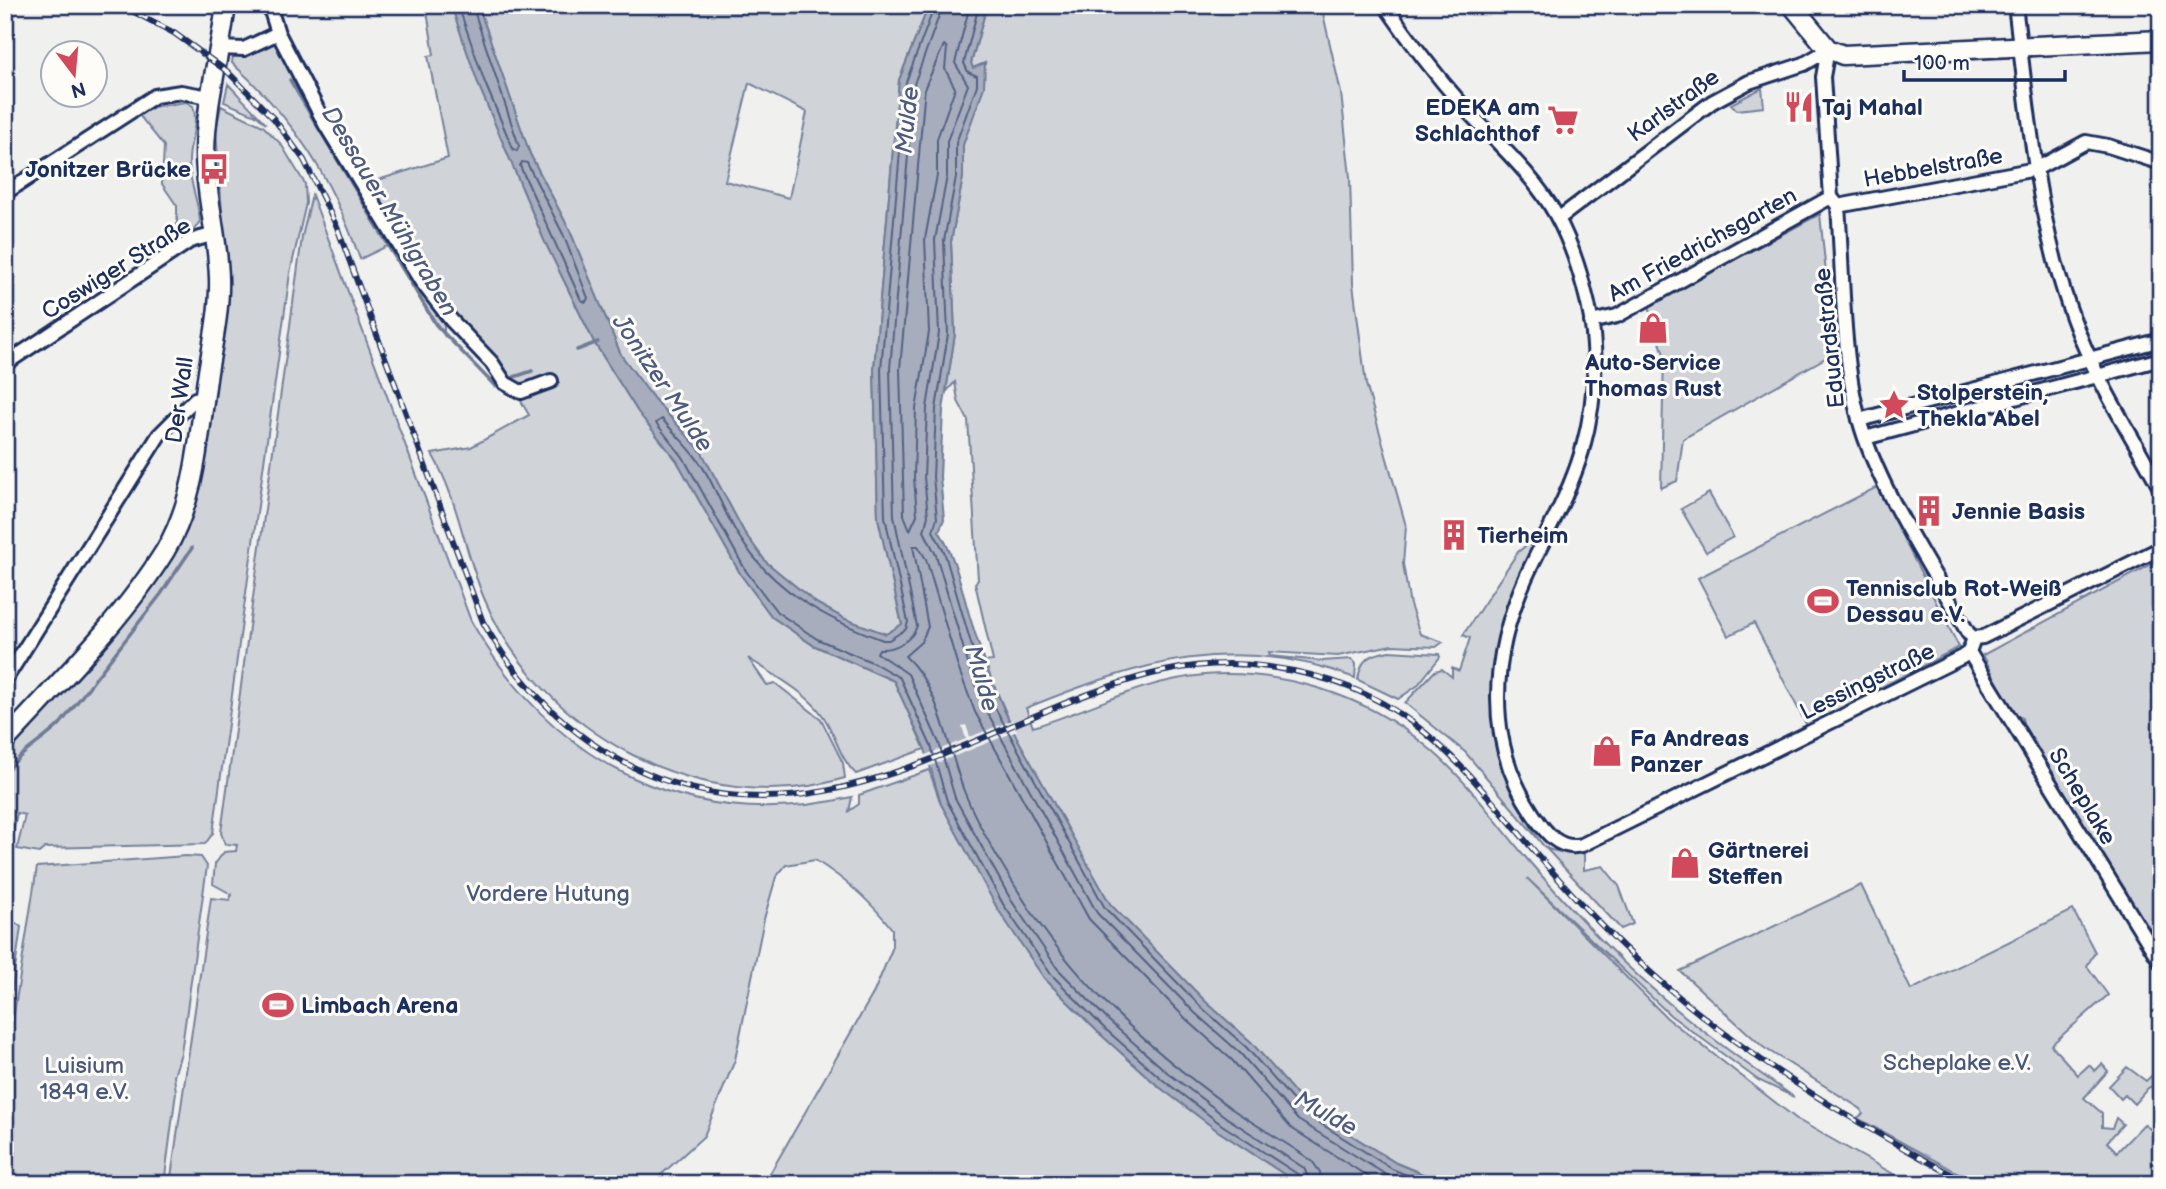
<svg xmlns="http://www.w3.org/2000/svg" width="2166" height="1189" font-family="'Balsamiq Sans',sans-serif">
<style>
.green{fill:#d0d3d8;stroke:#76819b;stroke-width:2;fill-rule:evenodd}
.water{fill:#a7adbd;stroke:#6f7b97;stroke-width:2}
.pier{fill:#f0f0ee}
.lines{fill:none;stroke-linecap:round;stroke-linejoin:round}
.shore{stroke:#536184;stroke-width:2}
.stream{stroke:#6f7b97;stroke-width:3.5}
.street-casing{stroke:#1b2f5e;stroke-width:18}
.secondary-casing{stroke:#1b2f5e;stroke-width:23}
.street{stroke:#fdfcf7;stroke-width:12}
.secondary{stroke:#fdfcf7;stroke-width:18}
.rail-casing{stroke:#1b2f5e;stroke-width:6}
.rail{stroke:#fdfcf7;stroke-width:3.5;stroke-dasharray:10;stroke-linecap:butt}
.labels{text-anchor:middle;stroke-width:6;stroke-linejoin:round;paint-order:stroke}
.street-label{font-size:23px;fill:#1b2f5e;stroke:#fdfcf7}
.poi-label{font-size:23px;font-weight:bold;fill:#1b2f5e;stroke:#fdfcf7;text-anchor:start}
.park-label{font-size:23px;fill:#48587c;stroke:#fdfcf7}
.water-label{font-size:24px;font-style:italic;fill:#4c5b7f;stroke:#fdfcf7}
</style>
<rect width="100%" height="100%" fill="#f0f0ee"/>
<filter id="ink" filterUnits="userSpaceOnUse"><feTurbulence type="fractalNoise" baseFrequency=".0143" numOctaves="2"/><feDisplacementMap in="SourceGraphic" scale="14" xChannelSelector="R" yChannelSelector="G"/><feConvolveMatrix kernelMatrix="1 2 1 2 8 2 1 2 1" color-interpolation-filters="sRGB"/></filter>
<g filter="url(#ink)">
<!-- green -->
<path class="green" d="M426,5h25l28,81 65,154 50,102 44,70 39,49 64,114 31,42 41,28 81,36 31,68 -69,25c-17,-16 -20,-39 -33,-58 -16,-24 -51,-42 -75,-58l19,27 8,-2 46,36 22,44 2,15c-142,43 -305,-45 -361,-180 -20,-47 -26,-100 -52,-144l39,-7 58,-32 -8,-14 4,-14 -19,-6 -62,-66v20l-57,-89 -27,13c-29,-82 -64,-138 -128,-196l1,-8 43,-13 83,144 89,-28 -20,-102 6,-1z
M478,5h451l-30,75 -25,289 4,149 24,107 -16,9 -41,-15 -29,-16 -50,-41 -22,-30 -43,-81 -47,-52 -33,-44 -51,-124 -40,-77zM749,83l58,29 -18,86 -64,-17z
M987,5h334l20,88 9,84 3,107 13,100 40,142 -3,38 7,41 10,29 23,8 -7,5 -44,-2 -54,11 -69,-4 1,4 52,5 30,-2 4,5 -1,14c-120,-46 -216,-16 -329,30l7,19c60,-18 107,-46 171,-52 78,-6 161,20 221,70 40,32 69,75 102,114 24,28 49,55 75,82 57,59 124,109 192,156l-36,-17 -88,-65 -143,-137 140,140 131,102 113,64h-450l-31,-7 -34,-14 -88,-55 -57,-66 -45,-40 -96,-98 -94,-168 -32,-74 9,-1 -18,-78 3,-3 -10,-160 -10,-19 -3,-19 -9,10 9,-58 -4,-92 12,-65v-32l22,-82 -12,5 -2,-4z
M228,84l38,40 -10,-9 -32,-13z
M1762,88l2,19 -27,3 -6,-6z
M186,102l7,4c6,17 -4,36 -4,55 0,21 9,39 11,60l-6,9 -10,6 -7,-9v-21l-15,-22 2,-38 -25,-31 13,-8z
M221,106l42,20 18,18 24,40 1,19 -16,70 -77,560 -8,11 -160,4 -6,5 -22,-4 8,-34 -8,-2 -7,33 -3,-1 3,-20 -5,-11v-58l72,-79 79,-95 18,-29 18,-40 11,-45 25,-174 -12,-164z
M312,195l159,426c81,142 217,214 381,176l-3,14 10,-7v-9l70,-25 12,34 103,174 54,54 60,54 60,45 81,53h-535l110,-192 18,-43v-20c-22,-29 -47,-50 -77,-69l-29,5 -10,12 -12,42 -29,141 -31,76 -53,48h-481l41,-286 19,2 1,-6 -18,-10 2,-20 9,-12 12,-1 1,-6 -12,-1 -4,-11 81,-596z
M1820,214l14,139 -151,86 -6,42 -16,7 3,-133 -15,-49z
M1877,487l82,160 -152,79 -53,-103 -26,13 -30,-58z
M1709,493l24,44 -27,15 -25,-43z
M1529,543l3,8c-37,88 -63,162 -12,252 6,12 13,32 23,42 11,11 29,4 41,9v16l19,-4 16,20 14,38 -12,5 -77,-83 -79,-94 -60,-49 30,-32 7,-2 10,8v-9l7,3 11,-33 -7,-3 55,-83z
M2161,559v398l-40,-65 4,-3 -37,-52 -4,-14 -3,1 -56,-93 -3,-13 -10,-7 -29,-56z
M1389,651l50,3 1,3 -23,29 -19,13 -40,-19c3,-22 11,-25 31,-29z
M186,856l15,1 6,9 -26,187 -7,23 2,16 -12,92h-159v-113l32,-204z
M1861,885l50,105 162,-80 22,42 -8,14 21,29 -57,50 27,30 11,-10 6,6 7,-7 6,7 -24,27 18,15v14l10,1 4,-10 7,6 -16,18 10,10 27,-28 6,5 11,-11v66h-183l-121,-66 6,-4 -2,-5 -98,-62 -83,-76z
M16,923l5,4 -9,63 -5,2 -2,-63 5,3z
M2127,1067l19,14 15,-14v15l-13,6 -14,16 -9,-9 -4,4 -12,-13z"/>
<!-- water -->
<path class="water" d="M451,5h27l52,149 40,77 51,124 33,44 47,52 43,81 22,30 50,41 29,16 41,15 16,-10 -24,-106 -4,-149 25,-289 30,-75h58l-16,58 2,5 12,-5 -1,24 -21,58v32l-12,65 4,92 -12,76 -3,67 4,42 -5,12c18,28 23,62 33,93 12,39 27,76 44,112l94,168 96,98 45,40 57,66 88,55 34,14 31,7h-162l-81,-53 -60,-45 -60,-54 -54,-54 -47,-70 -56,-104 -16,-55 -31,-68 -81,-36 -41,-28 -31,-42 -64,-114 -39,-49 -44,-70 -50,-102 -65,-154z"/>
<!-- pier -->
<path class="pier" d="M1012,720l5,11 -92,37 -2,-12 43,-17 -4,-13 4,-1 4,12z"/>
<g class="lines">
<!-- shore -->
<path class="shore" d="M458,5l27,78 28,66 4,2 2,-5 -47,-141
M935,5l-29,77 -25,287 4,148 23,105 -2,7 -17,11h-6c-58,-21 -111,-50 -145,-105 -16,-25 -25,-57 -44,-80 -9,-12 -22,-24 -32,-36l-6,4 27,34 63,114 31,41 40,27 57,24 26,15 31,68 16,55 56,103 47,69 53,54 60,53 59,45 77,50 3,9
M943,5l-29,79 -24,285 4,147 23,110c-5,15 -23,24 -38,23l-2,4 31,21 31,69 16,55 56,102 46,68 52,53 59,52 59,45 77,50 7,16
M970,5l-15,58 13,22 -21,56v35l-12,64 4,93 -12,75 -3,69 4,39 -4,15 12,24 33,112 16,41 112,205 98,100 45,40 58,67 90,56 18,8
M979,5l-15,58 4,9 9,4v9l-21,58v34l-12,64 4,93 -12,75 -3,68 4,41 -4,13 11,20 33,113 16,40 112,204 96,99 45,40 58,66 88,56 37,15
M944,45l3,3 -2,21 10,19 -18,51v36l-12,64 4,93 -13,77 -2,69 3,37 -7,15 -6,-15 -4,-146 25,-282z
M522,162l5,1 36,71 25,64 -2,4 -5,-2 -61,-134z
M1321,1184l-1,-12 -8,-11c-26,-19 -54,-34 -80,-52 -82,-59 -159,-128 -212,-215 -20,-32 -42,-68 -56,-103 -17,-44 -23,-102 -59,-135l16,-14 7,-15 -15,-81h5l8,13 33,111 16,42 114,207 98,101 45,40 59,68 89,56"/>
<!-- stream -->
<path class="stream" d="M290,80l146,245 59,61
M577,350l21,-8
M514,377l18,-6
M5,775c13,-23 38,-33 56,-52l100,-129 31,-46"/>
<defs>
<path id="street" d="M269,5l9,28 47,91 96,157 30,39 41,43 13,20 16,9 30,-11
M1385,5c24,35 50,69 78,101 32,35 70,68 93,109 15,27 25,59 32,89 11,48 7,100 -6,147 -13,44 -37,85 -56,126 -35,78 -42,164 7,237 12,18 26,37 49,31l380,-188 7,-5 5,-14
M2015,5c15,119 23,243 75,354 20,44 48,87 71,131
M220,48l24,1 34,-16
M1828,49l-5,28 8,120 7,9c5,65 4,152 21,213 19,70 73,149 109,214l6,5
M5,193l150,-97 26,-4 29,5
M1838,206l198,-37 50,-27 22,4 53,17
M1558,219l154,-117 37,-20 55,-18 24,-14
M1591,322l26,-6 214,-119
M5,364l185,-123 25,-7
M1859,420l302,-80
M1865,438l296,-79
M1974,638l9,-1 178,-89
M1969,652l192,311
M5,680l154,-245 36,-36 10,-2"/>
<path id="secondary" d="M1792,5l36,44 15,6 318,-15
M5,741c55,-60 117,-121 160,-190 32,-53 34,-120 43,-179 5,-31 12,-63 11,-94 -1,-43 -14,-84 -14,-126 1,-50 15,-98 21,-147"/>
</defs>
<!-- street casing -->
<use href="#street" class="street-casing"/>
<!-- secondary casing -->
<use href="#secondary" class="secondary-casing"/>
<!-- street -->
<use href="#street" class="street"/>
<!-- secondary -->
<use href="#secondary" class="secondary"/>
<defs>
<path id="rail" d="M121,5l53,28 54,39 46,47 30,41 33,67 146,395c35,62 86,114 150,145 154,74 288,-5 430,-63 67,-27 133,-48 206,-37 140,19 188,94 273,193 38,44 79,87 124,126 92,80 195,140 303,198"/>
</defs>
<!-- rail casing -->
<use href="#rail" class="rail-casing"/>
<!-- rail -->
<use href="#rail" class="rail"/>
</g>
</g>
<!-- icons -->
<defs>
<symbol id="restaurant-bare" viewBox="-9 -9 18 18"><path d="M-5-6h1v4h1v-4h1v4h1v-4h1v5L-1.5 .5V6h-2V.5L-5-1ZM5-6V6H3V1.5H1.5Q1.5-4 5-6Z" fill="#d1495b" stroke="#fdfcf7" stroke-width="2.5" paint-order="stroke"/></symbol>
<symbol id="supermarket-bare" viewBox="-9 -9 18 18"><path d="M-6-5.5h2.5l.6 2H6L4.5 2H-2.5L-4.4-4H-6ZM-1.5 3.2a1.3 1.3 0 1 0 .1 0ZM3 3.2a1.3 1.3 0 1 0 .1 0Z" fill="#d1495b" stroke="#fdfcf7" stroke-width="2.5" paint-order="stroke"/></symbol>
<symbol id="bus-bare" viewBox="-9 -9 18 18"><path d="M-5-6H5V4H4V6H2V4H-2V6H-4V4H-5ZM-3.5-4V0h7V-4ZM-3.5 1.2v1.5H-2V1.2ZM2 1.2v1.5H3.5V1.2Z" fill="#d1495b" stroke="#fdfcf7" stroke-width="2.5" paint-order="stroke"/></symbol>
<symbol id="shop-bare" viewBox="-9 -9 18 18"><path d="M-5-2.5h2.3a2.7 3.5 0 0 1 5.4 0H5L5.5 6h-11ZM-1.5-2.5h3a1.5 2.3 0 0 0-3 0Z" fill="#d1495b" stroke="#fdfcf7" stroke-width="2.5" paint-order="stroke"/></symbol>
<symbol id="sight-bare" viewBox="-9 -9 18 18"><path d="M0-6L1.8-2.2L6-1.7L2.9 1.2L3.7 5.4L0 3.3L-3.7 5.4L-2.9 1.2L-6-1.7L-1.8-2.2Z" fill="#d1495b" stroke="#fdfcf7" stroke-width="2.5" paint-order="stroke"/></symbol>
<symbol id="building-bare" viewBox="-9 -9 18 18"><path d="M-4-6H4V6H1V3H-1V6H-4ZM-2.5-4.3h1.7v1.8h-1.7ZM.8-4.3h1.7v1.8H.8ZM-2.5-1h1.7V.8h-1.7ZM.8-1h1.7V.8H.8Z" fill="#d1495b" stroke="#fdfcf7" stroke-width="2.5" paint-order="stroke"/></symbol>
<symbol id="stadium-bare" viewBox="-9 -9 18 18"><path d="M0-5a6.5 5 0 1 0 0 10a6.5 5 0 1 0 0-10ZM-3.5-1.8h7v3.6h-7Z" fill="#d1495b" stroke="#fdfcf7" stroke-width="2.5" paint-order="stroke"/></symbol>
</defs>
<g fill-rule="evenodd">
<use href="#restaurant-bare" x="1777" y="85" width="44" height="44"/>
<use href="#supermarket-bare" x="1541" y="98" width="44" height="44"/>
<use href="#bus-bare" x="192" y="147" width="44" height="44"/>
<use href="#shop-bare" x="1631" y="306" width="44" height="44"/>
<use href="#sight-bare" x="1872" y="383" width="44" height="44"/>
<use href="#building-bare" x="1907" y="489" width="44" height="44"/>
<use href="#building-bare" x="1432" y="513" width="44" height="44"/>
<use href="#stadium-bare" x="1801" y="579" width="44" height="44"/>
<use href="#shop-bare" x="1585" y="729" width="44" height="44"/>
<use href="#shop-bare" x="1663" y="841" width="44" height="44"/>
<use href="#stadium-bare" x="256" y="983" width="44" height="44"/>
</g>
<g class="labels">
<!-- street labels -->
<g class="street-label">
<text transform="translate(1673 105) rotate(-36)" y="8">Karlstraße</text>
<text transform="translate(1933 167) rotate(-10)" y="8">Hebbelstraße</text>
<text transform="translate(1702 244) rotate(-29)" y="8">Am Friedrichsgarten</text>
<text transform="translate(116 268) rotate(-32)" y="8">Coswiger Straße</text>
<text transform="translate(1829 338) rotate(-96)" y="8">Eduardstraße</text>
<text transform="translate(179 400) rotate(-82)" y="8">Der Wall</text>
<text transform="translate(1867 681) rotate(-26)" y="8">Lessingstraße</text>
<text transform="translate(2083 796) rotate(59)" y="8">Scheplake</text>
</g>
<!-- poi labels -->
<g class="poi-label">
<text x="1540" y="115" text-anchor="end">EDEKA am<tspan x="1540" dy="26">Schlachthof</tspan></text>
<text x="1822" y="115">Taj Mahal</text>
<text x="191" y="177" text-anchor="end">Jonitzer Brücke</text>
<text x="1653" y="370" text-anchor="middle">Auto-Service<tspan x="1653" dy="26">Thomas Rust</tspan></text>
<text x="1917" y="400">Stolperstein,<tspan x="1917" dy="26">Thekla Abel</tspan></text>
<text x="1952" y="519">Jennie Basis</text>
<text x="1477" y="543">Tierheim</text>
<text x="1846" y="596">Tennisclub Rot-Weiß<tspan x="1846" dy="26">Dessau e.V.</tspan></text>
<text x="1630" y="746">Fa Andreas<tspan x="1630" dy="26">Panzer</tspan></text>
<text x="1708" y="858">Gärtnerei<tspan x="1708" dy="26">Steffen</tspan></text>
<text x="301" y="1013">Limbach Arena</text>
</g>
<!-- park labels -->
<g class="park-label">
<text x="548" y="901">Vordere Hutung</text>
<text x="1957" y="1070">Scheplake e.V.</text>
<text x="84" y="1073">Luisium<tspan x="84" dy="26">1849 e.V.</tspan></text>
</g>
<!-- water labels -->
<g class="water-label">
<text transform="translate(907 120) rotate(-84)" y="8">Mulde</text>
<text transform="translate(390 211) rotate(59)" y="8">Dessauer Mühlgraben</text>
<text transform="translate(663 383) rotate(56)" y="8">Jonitzer Mulde</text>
<text transform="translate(982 678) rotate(74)" y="8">Mulde</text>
<text transform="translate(1326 1113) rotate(29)" y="8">Mulde</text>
</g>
</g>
<!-- margin -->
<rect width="2166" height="1189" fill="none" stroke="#fdfcf7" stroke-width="28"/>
<rect x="14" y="14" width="2138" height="1161" fill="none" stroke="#1b2f5e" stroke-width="2.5" filter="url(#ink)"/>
<!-- north arrow -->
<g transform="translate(74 74) rotate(164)"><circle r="33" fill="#fdfcf7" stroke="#a3aaba" stroke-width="2"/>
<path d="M0-5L12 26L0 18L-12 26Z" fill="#d1495b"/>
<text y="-10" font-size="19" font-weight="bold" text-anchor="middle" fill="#1b2f5e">N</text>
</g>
<!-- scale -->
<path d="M1904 70v10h161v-10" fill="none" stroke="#1b2f5e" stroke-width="3.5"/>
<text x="1914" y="70" font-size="21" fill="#1b2f5e" stroke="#fdfcf7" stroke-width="5" paint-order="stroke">100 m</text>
</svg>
